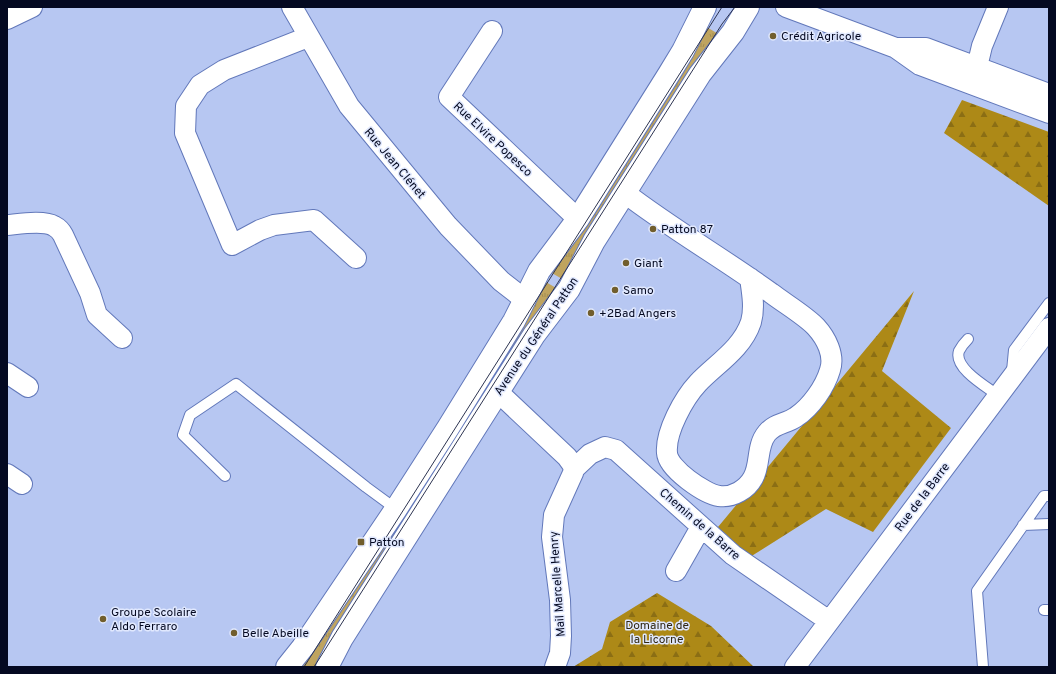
<svg xmlns="http://www.w3.org/2000/svg" width="1056" height="674" font-family="Overpass,sans-serif">
<style>
.grass{fill:url(#grass-tufts)}
.forest{fill:url(#forest-firs)}
.lines{fill:none;stroke-linecap:round;stroke-linejoin:round}
.lane-casing{stroke:#6278ba;stroke-width:12}
.street-casing{stroke:#6278ba;stroke-width:22}
.secondary-casing{stroke:#6278ba;stroke-width:24}
.lane{stroke:#fff;stroke-width:10}
.street{stroke:#fff;stroke-width:20}
.secondary{stroke:#fff;stroke-width:22}
.tram{stroke:#2d3451;stroke-width:1}
.poi-dot{fill:#715e2d;stroke:#e0e8fe;stroke-width:1.5}
.labels{text-anchor:middle;stroke-width:3;stroke-linejoin:round;paint-order:stroke}
.poi-label{font-size:12px;fill:#040921;stroke:#e0e8fe;text-anchor:start}
.street-label{font-size:12px;fill:#040921;stroke:#e0e8fe}
.park-label{font-size:12px;fill:#322913;stroke:#e0e8fe}
</style>
<defs>
<pattern id="grass-tufts" width="24" height="20" patternUnits="userSpaceOnUse"><rect width="24" height="20" fill="#bfa45f"/><path d="M3 7l-1-3M5 7V3M7 7l1-3M15 17l-1-3M17 17v-4M19 17l1-3" fill="none" stroke="#a28c52"/></pattern>
<pattern id="forest-firs" width="22" height="20" patternUnits="userSpaceOnUse"><rect width="22" height="20" fill="#ad8917"/><path d="M5 1l3.5 6h-7zM16 11l3.5 6h-7z" fill="#8b6e14"/></pattern>
</defs>
<rect width="100%" height="100%" fill="#b7c7f2"/>
<!-- grass -->
<path class="grass" d="M705,26l15,9 -156,245 -14,-8z
M544,281l14,8 -240,378h-19z"/>
<!-- forest -->
<path class="forest" d="M962,100l87,32v74l-105,-73z
M914,291l-32,80 69,57 -78,104 -47,-23 -76,48 -32,-30z
M657,593l54,33 43,41h-181l29,-18 8,-27z"/>
<g class="lines">
<defs>
<path id="lane" d="M968,339c-3,3 -7,8 -9,12 -6,17 28,36 40,45
M1012,371l2,-21 35,-47
M225,476l-42,-41 7,-20 46,-31 130,103 30,22
M1023,525l26,-1
M1044,610h5
M983,667l-6,-76 67,-95h5"/>
<path id="street" d="M292,7l57,99 99,120 53,55 23,18
M786,7l110,41 24,17 129,48
M7,19l25,-12
M492,31l-43,66 129,122
M308,37l-84,33 -24,15 -14,21 -1,27 47,112 28,-15 14,-5 40,-5 42,38
M896,48h30l123,46
M973,79l4,-12 5,-21 16,-39
M625,193c47,36 99,66 146,100 13,10 35,23 45,34 10,11 19,28 14,43 -5,17 -19,37 -34,47 -10,7 -21,6 -29,16 -11,13 -6,31 -14,45 -6,11 -20,20 -34,18 -14,-2 -51,-27 -52,-43 -2,-21 17,-55 31,-70 18,-19 44,-34 53,-61 4,-14 1,-30 -1,-44
M7,225c12,-1 37,-5 47,1 4,2 7,5 9,9l27,58 7,22 25,23
M7,373l21,14
M498,392l69,65 5,7 2,5 -1,4 -19,42 -2,22 8,63 1,36 -1,17 -5,14
M574,469l16,-15 15,-7 11,3 117,105 96,66
M7,474l15,10
M676,571l25,-44
M795,667l254,-339"/>
<path id="secondary" d="M287,667l16,-20 93,-138 52,-81 66,-107 25,-50 39,-52 91,-145 14,-23 22,-44
M327,667l15,-29 192,-303 35,-46 25,-48 106,-167 33,-42 15,-25"/>
</defs>
<!-- lane casing -->
<use href="#lane" class="lane-casing"/>
<!-- street casing -->
<use href="#street" class="street-casing"/>
<!-- secondary casing -->
<use href="#secondary" class="secondary-casing"/>
<!-- lane -->
<use href="#lane" class="lane"/>
<!-- street -->
<use href="#street" class="street"/>
<!-- secondary -->
<use href="#secondary" class="secondary"/>
<!-- tram -->
<path class="tram" d="M304,667l418,-660
M314,667l408,-643 13,-17"/>
</g>
<!-- markers -->
<g class="poi-dot">
<circle cx="773" cy="36" r="4"/>
<circle cx="653" cy="229" r="4"/>
<circle cx="626" cy="263" r="4"/>
<circle cx="615" cy="290" r="4"/>
<circle cx="591" cy="313" r="4"/>
<rect x="357" y="538" width="8" height="8" rx="2"/>
<circle cx="103" cy="619" r="4"/>
<circle cx="234" cy="633" r="4"/>
</g>
<g class="labels">
<!-- poi labels -->
<g class="poi-label">
<text x="781" y="40">Crédit Agricole</text>
<text x="661" y="233">Patton 87</text>
<text x="634" y="267">Giant</text>
<text x="623" y="294">Samo</text>
<text x="599" y="317">+2Bad Angers</text>
<text x="369" y="546">Patton</text>
<text x="111" y="616">Groupe Scolaire<tspan x="111" dy="14">Aldo Ferraro</tspan></text>
<text x="242" y="637">Belle Abeille</text>
</g>
<!-- street labels -->
<g class="street-label">
<text transform="translate(493 139) rotate(43)" y="4">Rue Elvire Popesco</text>
<text transform="translate(395 163) rotate(50)" y="4">Rue Jean Clénet</text>
<text transform="translate(536 336) rotate(-56)" y="4">Avenue du Général Patton</text>
<text transform="translate(922 497) rotate(-53)" y="4">Rue de la Barre</text>
<text transform="translate(700 524) rotate(41)" y="4">Chemin de la Barre</text>
<text transform="translate(557 584) rotate(-94)" y="4">Mail Marcelle Henry</text>
</g>
<!-- park labels -->
<g class="park-label">
<text x="657" y="629">Domaine de<tspan x="657" dy="14">la Licorne</tspan></text>
</g>
</g>
<!-- border -->
<rect width="1056" height="674" fill="none" stroke="#040921" stroke-width="16"/>
</svg>
